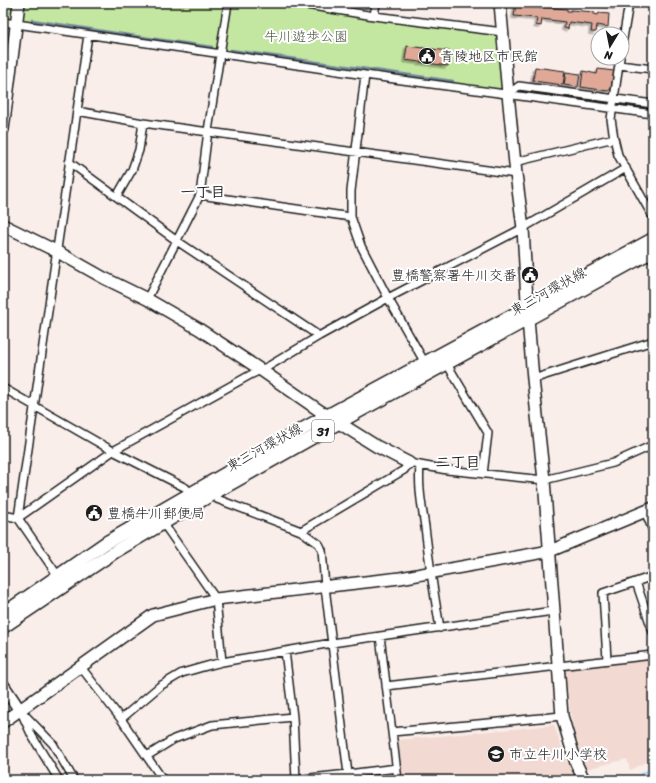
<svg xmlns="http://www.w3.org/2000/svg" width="656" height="783" font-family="Sriracha,'Klee One',sans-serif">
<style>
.built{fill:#f2d9d1}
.green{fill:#c3e6a0;stroke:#70815e}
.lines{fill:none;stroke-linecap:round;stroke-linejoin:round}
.stream{stroke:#738a9f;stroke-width:2.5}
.river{stroke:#add3f6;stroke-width:16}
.building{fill:#e0a897;stroke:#1c1c1c;filter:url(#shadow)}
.street-casing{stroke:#1c1c1c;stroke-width:10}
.secondary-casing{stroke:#1c1c1c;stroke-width:14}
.primary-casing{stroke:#1c1c1c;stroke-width:15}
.street{stroke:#fff;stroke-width:7}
.secondary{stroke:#fff;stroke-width:11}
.primary{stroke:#fff;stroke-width:12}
.labels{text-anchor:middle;stroke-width:4;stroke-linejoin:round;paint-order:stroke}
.shield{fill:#fff;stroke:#606060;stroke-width:1}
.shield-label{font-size:13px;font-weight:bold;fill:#1c1c1c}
.park-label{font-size:14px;fill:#4e5944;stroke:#fff}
.poi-label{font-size:14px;fill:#1c1c1c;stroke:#fff;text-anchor:start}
.street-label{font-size:14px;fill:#1c1c1c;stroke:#fff}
.neighbourhood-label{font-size:15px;font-weight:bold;fill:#1c1c1c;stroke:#fff}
</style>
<defs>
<filter id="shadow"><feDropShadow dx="-2.5" dy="2.5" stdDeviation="0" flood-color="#0004"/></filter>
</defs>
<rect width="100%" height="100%" fill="#f9eeea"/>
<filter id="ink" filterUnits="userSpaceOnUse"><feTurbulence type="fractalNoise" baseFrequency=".025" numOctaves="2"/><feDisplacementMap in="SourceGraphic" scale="8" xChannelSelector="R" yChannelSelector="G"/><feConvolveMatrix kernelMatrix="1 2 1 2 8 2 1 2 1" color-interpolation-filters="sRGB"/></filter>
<g filter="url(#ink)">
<!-- built -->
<path class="built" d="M653,660v99l-23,11 -3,-11 -41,10 -14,-45 -7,-52 3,-4z
M554,725l12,35 11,20h-174l-5,-40z"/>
<!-- green -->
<path class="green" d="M3,3h291l209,29 5,62 -505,-72z"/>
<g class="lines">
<!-- stream -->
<path class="stream" d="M3,16v1
M32,20l103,16 77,11
M231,50l222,31"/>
<!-- river -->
<path class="river" d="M645,780l8,-4"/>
</g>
<!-- building -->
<path class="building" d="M516,3l24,2 -1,3h4l1,-1 23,2v2h4v-1l23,2v2l4,1 1,-2 10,1 -1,13 -11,-2 -1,7h-5l1,-7 -23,-3 -1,7 -4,-1 1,-6 -23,-3 -1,7 -5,-1 1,-7 -23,-2z
M599,3h19l-1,4 -18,-3z
M407,46l42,5 -1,15 -43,-6z
M535,67l30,4 -2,14 -30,-4z
M598,69l16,2 -3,18 -3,2 -27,-4 2,-16 14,3z
M566,72l14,2 -2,13 -14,-2z"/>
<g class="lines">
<defs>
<path id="street" d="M294,3l80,13 129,16
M374,16l2,-13
M3,22l362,53 288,39
M622,45l7,-42
M620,58l-9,61 3,19 4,17 35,62
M619,65l34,4
M365,75l-14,116v26l10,29 27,52 37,65
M508,94l11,-8 134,18
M77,111l66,12 373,51
M69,162l108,79 142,95
M515,162l99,-24
M200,195l151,22
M117,196l15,-26 7,-20 4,-27
M147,299l53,-104 8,-64 20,-128
M447,364l41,69 -5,41
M533,379l120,-38
M3,388l110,63 73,37 4,6
M420,466c-2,20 2,41 5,61 4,34 9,67 15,101
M214,493l3,6 84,32 18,13 3,6 3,37 23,187 -56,6
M645,511l8,20
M3,515l15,3 95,-67 139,-77 17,-8 50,-30 69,-38 135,-70 103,-60
M163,523l53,76 6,63
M301,531l103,-61 5,-7 38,7 97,10 69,-17 40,-18
M58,576l-40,-58 70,-483
M636,582l17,50
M380,636l18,144
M285,651l8,66 3,62
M607,660l-4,-67 50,-17
M80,666l41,53
M386,686l267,-31
M19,709l34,35 21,36
M22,714l10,22 27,44
M392,732l170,-16
M147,756l27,-17 38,-14 81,-8
M348,774l49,-6
M163,780l-42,-61 39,-33 22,-13 21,-6 19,-5 110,-19 221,-32"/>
<path id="secondary" d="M500,3l8,91 8,80 7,54 5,91 5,60 11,101 18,236 14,47 8,17
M3,129l16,-126
M3,225l53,26 48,27 43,21 52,30 62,41 59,41 56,35 33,17
M3,685l16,24
M3,722l150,-107 63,-16 184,-21 150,-27 103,-43"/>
<path id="primary" d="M3,614l104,-72 83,-48 118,-68 345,-187
M3,627l113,-76 98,-58 142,-80 297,-162"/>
</defs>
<!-- street casing -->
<use href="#street" class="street-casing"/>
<!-- secondary casing -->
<use href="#secondary" class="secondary-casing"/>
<!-- primary casing -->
<use href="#primary" class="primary-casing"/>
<!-- street -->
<use href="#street" class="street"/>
<!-- secondary -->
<use href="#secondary" class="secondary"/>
<!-- primary -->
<use href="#primary" class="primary"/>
</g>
</g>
<!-- icons -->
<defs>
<symbol id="civic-disc" viewBox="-11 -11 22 22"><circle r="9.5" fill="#1c1c1c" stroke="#fff"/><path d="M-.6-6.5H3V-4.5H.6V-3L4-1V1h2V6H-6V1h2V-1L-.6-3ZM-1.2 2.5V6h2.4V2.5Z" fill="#fff"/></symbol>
<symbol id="school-disc" viewBox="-11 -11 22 22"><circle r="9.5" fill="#1c1c1c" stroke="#fff"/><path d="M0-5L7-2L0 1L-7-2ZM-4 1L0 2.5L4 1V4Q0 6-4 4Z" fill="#fff"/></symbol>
</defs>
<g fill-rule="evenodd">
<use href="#civic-disc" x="417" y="46" width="20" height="20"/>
<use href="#civic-disc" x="520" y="265" width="20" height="20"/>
<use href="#civic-disc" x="84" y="503" width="20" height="20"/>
<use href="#school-disc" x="486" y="744" width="20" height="20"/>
</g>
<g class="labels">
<!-- shield labels -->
<rect class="shield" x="312" y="420" width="22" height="22" rx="3"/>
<g class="shield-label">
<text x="323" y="436">31</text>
</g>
<!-- park labels -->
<g class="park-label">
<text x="306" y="41">牛川遊歩公園</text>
</g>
<!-- poi labels -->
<g class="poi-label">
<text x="440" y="61">青陵地区市民館</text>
<text x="517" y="280" text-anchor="end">豊橋警察署牛川交番</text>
<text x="107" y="518">豊橋牛川郵便局</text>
<text x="509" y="759">市立牛川小学校</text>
</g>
<!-- street labels -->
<g class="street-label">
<text transform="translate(548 291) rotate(-29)" y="5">東三河環状線</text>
<text transform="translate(264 447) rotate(-29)" y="5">東三河環状線</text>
</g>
<!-- neighbourhood labels -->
<g class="neighbourhood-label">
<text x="203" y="197">一丁目</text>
<text x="458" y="467">二丁目</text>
</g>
</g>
<!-- margin -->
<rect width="656" height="783" fill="none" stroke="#fff" stroke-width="16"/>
<rect x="8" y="8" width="640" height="767" fill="none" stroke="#1c1c1c" stroke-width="1.5" filter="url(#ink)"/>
<!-- north arrow -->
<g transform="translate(610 46) rotate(190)"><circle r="19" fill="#ffffff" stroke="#a4a4a4"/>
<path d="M0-3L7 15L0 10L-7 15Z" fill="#1c1c1c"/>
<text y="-6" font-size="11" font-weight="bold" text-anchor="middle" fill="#1c1c1c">N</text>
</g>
</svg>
